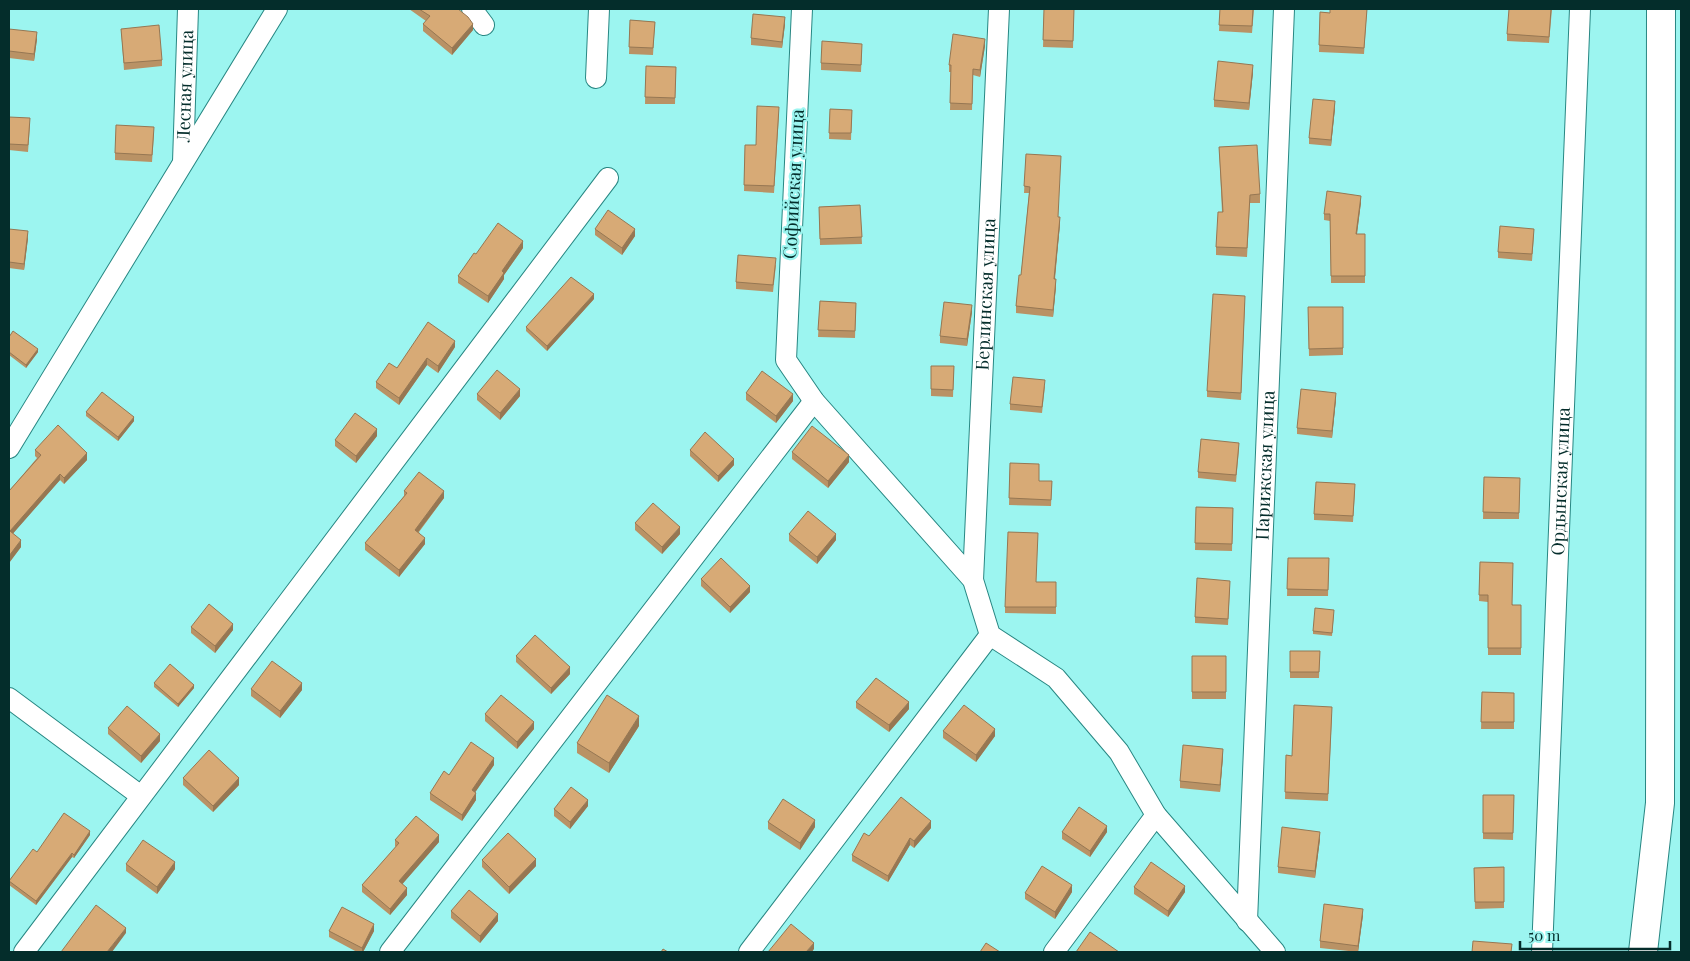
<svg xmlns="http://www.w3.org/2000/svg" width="1690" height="961" font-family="'Playfair Display',serif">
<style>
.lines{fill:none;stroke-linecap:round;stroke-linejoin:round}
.street-casing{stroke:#288783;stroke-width:22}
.secondary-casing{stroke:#288783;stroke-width:30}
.street{stroke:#fff;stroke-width:20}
.secondary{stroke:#fff;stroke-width:28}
.wall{fill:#b99265}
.shaded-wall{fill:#967753}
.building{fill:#d7aa76;stroke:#967753}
.labels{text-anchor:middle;stroke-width:4.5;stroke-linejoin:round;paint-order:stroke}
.street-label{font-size:18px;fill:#042d2b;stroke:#9cf5f0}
</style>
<rect width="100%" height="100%" fill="#9cf5f0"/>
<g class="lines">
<defs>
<g id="street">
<path d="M472,9l12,16"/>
<path d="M802,9l-16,351 28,41 159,179 17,55 66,43 63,74 37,63 119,137"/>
<path d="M596,78l3,-69"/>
<path id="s1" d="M183,162l5,-153"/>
<path d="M9,448l268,-439"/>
<path id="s2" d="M973,580l26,-571"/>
<path d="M9,698l132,98"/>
<path id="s3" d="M1247,921l37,-912"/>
<path d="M24,952l584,-774"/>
<path d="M390,952l424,-551"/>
<path d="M749,952l241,-317"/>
<path d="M1054,952l102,-137"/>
<path id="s4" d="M1542,952l38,-943"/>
</g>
<path id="secondary" d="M1643,952l17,-149 1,-794"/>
</defs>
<!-- street casing -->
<use href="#street" class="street-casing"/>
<!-- secondary casing -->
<use href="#secondary" class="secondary-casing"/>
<!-- street -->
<use href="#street" class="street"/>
<!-- secondary -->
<use href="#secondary" class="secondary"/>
</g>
<!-- wall -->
<path class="wall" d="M409,9h49l15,21 -21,25 -29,-24v-7l3,-3z
M1044,9h30l-1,39 -30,-1z
M1220,9h34l-2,24 -33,-2z
M1367,9l-3,45 -45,-2 1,-40 10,1z
M1552,9l-3,34 -42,-2v-7z
M630,20l25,2 -2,33 -24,-1z
M785,24l-3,24 -31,-3v-7z
M9,29l28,10 -3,22 -25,-3z
M121,29l41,31v6l-38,4z
M985,46l-5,31 -7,-2 -1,35h-22l1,-38h-2v-7z
M862,50l-1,22 -40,-2v-7z
M646,66l30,1 -1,37h-30z
M1253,72l-4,38 -35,-3v-7z
M1335,108l-4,38 -22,-2v-6z
M830,109l22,1 -1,30 -22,-1z
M779,114l-5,79 -30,-2 1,-46h11z
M9,117l21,8 -2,27 -19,-2z
M154,134l-2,28 -37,-2v-7z
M1219,147l41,47v9h-10l-3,54 -31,-2v-8l6,-35z
M1026,154l32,63 2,7 -5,55 1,7 -3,31 -37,-4v-7l5,-31 8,-82h-5z
M1361,202l-4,32h8v49h-34l-1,-62 -6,-1v-6z
M860,205l2,39 -42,1 -1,-38z
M9,229l19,9 -4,32 -15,-2z
M595,229l40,7 -13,19 -27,-20z
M1534,235l-2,26 -34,-3v-6z
M523,248l-19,27v4l-16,24 -30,-20v-7l18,-22z
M776,265l-3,27 -37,-3v-7z
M594,299l-47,52 -21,-20v-4z
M820,301l36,2 -1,35 -37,-1z
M1245,302l-4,98 -34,-3v-6z
M1308,307h35v48l-34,1z
M972,312l-5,34 -27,-3v-7z
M9,337l29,15 -12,16 -17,-13z
M455,347l-17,26 -11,-8 -28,40 -23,-17v-6l21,-14z
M931,366h23l-1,31 -22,-1z
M1045,386l-3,27 -32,-3v-6z
M746,393l47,8 -17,22 -30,-23z
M477,394l43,2 -20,24 -23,-20z
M1336,399l-4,39 -35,-4v-6z
M86,412l48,9 -16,20 -32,-25z
M377,436l-21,27 -21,-17v-6z
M1239,449l-3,33 -38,-4v-6z
M35,450l52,10 -23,24 -4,-4 -47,53 8,14 -12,16v-72l28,-33 -2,-2z
M690,450l44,15 -16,17 -28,-26z
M792,452l57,10 -21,26 -36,-29z
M1010,463l29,18h13l-1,25 -42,-1z
M1484,477l36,1 -1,41h-36z
M404,491l40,7 -25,34 6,12 -26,33 -34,-27v-7l39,-47z
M1355,491l-2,31 -39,-2v-6z
M1196,507l37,1 -1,43 -37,-1z
M635,523l45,11 -18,20 -27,-24z
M789,534l47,6 -19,24 -28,-23z
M1288,558h41l-1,38h-41z
M1480,562l33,43h8v50h-33v-53l-9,-1z
M701,579l49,13 -20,21 -29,-27z
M1056,582v32l-51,-1v-6z
M1230,587l-2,38 -33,-2v-6z
M1334,614l-2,22 -19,-2v-3z
M191,627l42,3 -18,23 -24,-20z
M1290,651h30l-1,27h-29z
M516,656l54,18 -19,20 -35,-32z
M1192,656h34v43h-34z
M154,683l40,5 -16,19 -24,-20z
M251,689l51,1 -22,28 -29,-22z
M1482,692l32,1v36h-33z
M856,702l53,7 -20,23 -33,-24z
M485,714l49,15 -17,20 -32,-28z
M1332,714l-4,87 -43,-2 1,-44 6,1z
M639,726l-30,47 -32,-20v-10z
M108,728l52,13 -19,22 -33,-29z
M943,731l52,5 -19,26 -33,-24z
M1223,756l-3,36 -40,-4v-7z
M494,765l-19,27 1,8 -14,21 -32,-21v-7l19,-18z
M183,778l56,7 -26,27 -30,-27z
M1483,795h31l-1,45 -30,-1z
M588,806l-18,23 -16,-13v-7z
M768,822l47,5 -15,23 -32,-21z
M931,828l-17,20 -4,-3 -22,37 -36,-21v-6l17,-19z
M1062,832h45l-17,25 -28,-18z
M90,835l-16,23 -2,-1 -36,48 -27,-20v-4l28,-29z
M1320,839l-5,39 -37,-5v-6z
M395,840l44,2 -37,42 5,11 -17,20 -28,-23v-7l34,-38 -1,-1z
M482,860l54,6 -27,28 -27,-27z
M126,864l49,5 -18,25 -31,-23z
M1504,867v41l-29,1 -1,-41z
M1134,887l51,5 -17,25 -34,-23z
M1072,892l-17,27 -30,-20v-6z
M451,911l47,10 -18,22 -29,-25z
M1363,915l-5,37 -38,-4v-7z
M329,931h45l-11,21h-6l-28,-15z"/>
<!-- shaded-wall -->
<path class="shaded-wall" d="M785,17v7l-3,24v-6z
M473,24v6l-21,25v-7z
M37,32v7l-3,22v-7z
M985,39v7l-5,31v-7z
M1253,65v7l-4,38v-7z
M1335,101v7l-4,38v-6z
M1361,196v6l-5,39v-7z
M1060,217v7l-6,62v-7z
M635,229v7l-13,19v-7z
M28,231v7l-4,32v-6z
M523,241v7l-19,27v4l-16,24v-7l14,-25z
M1056,279v7l-3,31v-7z
M594,294v5l-47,52v-5z
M972,305v7l-5,34v-7z
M455,341v6l-17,26v-7z
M38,349v3l-12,16v-3z
M427,358v7l-28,40v-7z
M520,389v7l-20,24v-7z
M1336,393v6l-4,39v-7z
M793,394v7l-17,22v-7z
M134,417v4l-16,20v-4z
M377,429v7l-21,27v-7z
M87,453v7l-23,24v-6z
M849,455v7l-21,26v-7z
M734,459v6l-16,17v-6z
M60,474v6l-50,57v-6z
M444,491v7l-29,38v-6z
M680,527v7l-18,20v-7z
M836,534v6l-19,24v-7z
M425,538v6l-26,33v-7z
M21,540v7l-12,16v-7z
M750,586v6l-20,21v-6z
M233,624v6l-18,23v-7z
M570,667v7l-19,20v-6z
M302,683v7l-22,28v-7z
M194,685v3l-16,19v-3z
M909,702v7l-20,23v-7z
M639,716v10l-30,47v-10z
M534,722v7l-17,20v-7z
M995,729v7l-19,26v-7z
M160,734v7l-19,22v-7z
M1223,749v7l-3,36v-7z
M494,758v7l-22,32v-7z
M239,778v7l-26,27v-6z
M476,793v7l-14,21v-6z
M588,800v6l-18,23v-7z
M815,820v7l-15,23v-7z
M931,821v7l-17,20v-7z
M1107,826v6l-17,25v-6z
M90,831v4l-16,23v-3z
M1320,832v7l-5,39v-7z
M439,835v7l-40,46v-7z
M910,838v7l-22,37v-6z
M72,853v4l-36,48v-4z
M536,859v7l-27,28v-7z
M175,862v7l-18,25v-7z
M1072,885v7l-17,27v-7z
M1185,886v6l-17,25v-6z
M407,888v7l-17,20v-6z
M1363,909v6l-5,37v-6z
M498,914v7l-18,22v-7z
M374,924v7l-11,21h-1v-4z
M126,928v5l-14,19h-5z
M814,943v6l-2,3h-6z"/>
<!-- building -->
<path class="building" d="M419,9h39l10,8 5,7 -21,24 -29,-24 7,-8z
M1044,9h30l-1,32 -30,-1z
M1220,9h33l-1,17 -33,-1z
M1330,9h37l-3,39 -45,-3 1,-33 10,1z
M1509,9h42l-2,28 -42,-3z
M753,14l32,3 -3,25 -31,-4z
M630,20l25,2 -2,26 -24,-1z
M159,25l3,35 -38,3 -3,-34z
M9,29l28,3 -3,22 -25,-3z
M953,34l32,5 -5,31 -7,-1 -1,35 -22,-1 1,-38h-2z
M822,41l40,3 -1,21 -40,-2z
M1218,61l35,4 -4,38 -35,-3z
M646,66l30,1 -1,31 -30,-1z
M1313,99l22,2 -4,39 -22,-2z
M757,106l22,1 -5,79 -30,-1 1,-40h11z
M830,109l22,1 -1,23h-22z
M9,117l21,1 -2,27 -19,-1z
M116,125l38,2 -2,28 -37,-2z
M1257,145l3,49 -10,1 -3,53 -31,-1 2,-35h5l-4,-65z
M1026,154l35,2 -3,61h2l-6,62h2l-3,31 -37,-4 3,-31h2l9,-88 -6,-1z
M1327,191l34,5 -5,38h9v42h-34l-1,-62h-6z
M860,205l2,32 -42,2 -1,-32z
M608,210l27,19 -13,19 -27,-19z
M498,223l25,18 -21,30 2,2 -16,23 -30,-20 16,-23 2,1z
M1500,226l34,3 -2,25 -34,-2z
M9,229l19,2 -4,33 -15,-2z
M738,255l38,3 -3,27 -37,-3z
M571,277l23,17 -47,52 -21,-19z
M1213,294l32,2 -4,97 -34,-2z
M820,301l36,2 -1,28 -37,-1z
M944,302l28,3 -5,34 -27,-3z
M1308,307h35v41l-34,1z
M428,322l27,19 -17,25 -11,-8 -28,40 -23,-16 13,-19 8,5z
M13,331l25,18 -12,16 -17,-13v-15z
M931,366h23l-1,24 -22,-1z
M497,370l23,19 -20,24 -23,-19z
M762,371l31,23 -17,22 -30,-23z
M1013,377l32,3 -3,27 -32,-3z
M1301,389l35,4 -4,38 -35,-3z
M102,392l32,25 -16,20 -32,-25z
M355,413l22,16 -21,27 -21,-16z
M58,425l29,28 -23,25 -4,-4 -50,57 11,9 -12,16v-65l32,-36 -6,-5z
M812,426l37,29 -21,26 -36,-29z
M705,432l29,27 -16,17 -28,-26z
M1201,439l38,4 -3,32 -38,-3z
M1010,463l29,1v17h13l-1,19 -42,-2z
M419,472l25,19 -29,39 10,8 -26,32 -34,-27 42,-50 -3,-2z
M1484,477l36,1 -1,35 -36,-1z
M1316,482l39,2 -2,32 -39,-2z
M653,503l27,24 -18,20 -27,-24z
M1196,507l37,1 -1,36 -37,-1z
M808,511l28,23 -19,23 -28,-23z
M1008,532l30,1 -2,49h20v25h-51z
M721,558l29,28 -20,21 -29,-28z
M1288,558h41l-1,32 -41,-1z
M1480,562l33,1 -1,42h9v43h-33v-53h-9z
M1197,578l33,3 -2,38 -33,-2z
M209,604l24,20 -18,22 -24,-19z
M1315,608l19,2 -2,23 -19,-2z
M535,635l35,32 -19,21 -35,-32z
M1290,651h30l-1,21h-29z
M1192,656h34v36h-34z
M272,661l30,22 -22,28 -29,-22z
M170,664l24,21 -16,19 -24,-21z
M876,678l33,24 -20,23 -33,-23z
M1482,692l32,1v29h-33z
M501,695l33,27 -17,20 -32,-28z
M607,695l32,21 -30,47 -32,-20z
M964,705l31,24 -19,26 -33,-24z
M1294,705l38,2 -4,87 -43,-2 1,-37 6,1z
M127,706l33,28 -19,22 -33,-28z
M471,742l23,16 -22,32 4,3 -14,22 -32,-22 14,-22 5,4z
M1183,745l40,4 -3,36 -40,-4z
M209,750l30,28 -26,28 -30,-28z
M571,787l17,13 -18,22 -16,-13z
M1483,795h31l-1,38h-30z
M901,797l30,24 -17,20 -4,-3 -22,38 -36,-21 12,-22 5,3z
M783,799l32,21 -15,23 -32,-21z
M1079,807l28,19 -17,25 -28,-19z
M64,813l26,18 -16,24 -2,-2 -36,48 -27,-20 24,-32 4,3z
M416,816l23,19 -40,46 8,7 -17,21 -28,-24 37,-42 -4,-3z
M1282,827l38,5 -5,39 -37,-4z
M508,833l28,26 -27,28 -27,-27z
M143,840l32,22 -18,25 -31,-23z
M1151,862l34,24 -17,25 -34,-24z
M1042,866l30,19 -17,27 -30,-19z
M1504,867v35h-29l-1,-34z
M469,890l29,24 -18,22 -29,-25z
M1324,904l39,5 -5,37 -38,-5z
M96,905l30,23 -19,24h-46l9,-12z
M342,907l32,17 -12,24 -33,-17z
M791,924l23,19 -8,9h-38z
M1090,932l29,20h-43z
M1473,941l39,3 -1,8h-39z
M986,943l14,9h-20z
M663,949l5,3h-7z"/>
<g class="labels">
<!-- street labels -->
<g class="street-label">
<text dy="6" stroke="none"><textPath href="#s1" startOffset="76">Лесная улица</textPath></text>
<text transform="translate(794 184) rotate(-87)" y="6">Софийская улица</text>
<text dy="6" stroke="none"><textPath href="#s2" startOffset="286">Берлинская улица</textPath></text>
<text dy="6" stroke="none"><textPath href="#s3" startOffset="456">Парижская улица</textPath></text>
<text dy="6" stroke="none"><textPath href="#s4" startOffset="471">Ордынская улица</textPath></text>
</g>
</g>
<!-- border -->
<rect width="1690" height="961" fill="none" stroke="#042d2b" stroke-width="20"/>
<!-- scale -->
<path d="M1520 941v8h150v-8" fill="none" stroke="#042d2b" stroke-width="2.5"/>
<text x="1528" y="941" font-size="15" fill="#042d2b" stroke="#9cf5f0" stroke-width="4" paint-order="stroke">50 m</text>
</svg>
